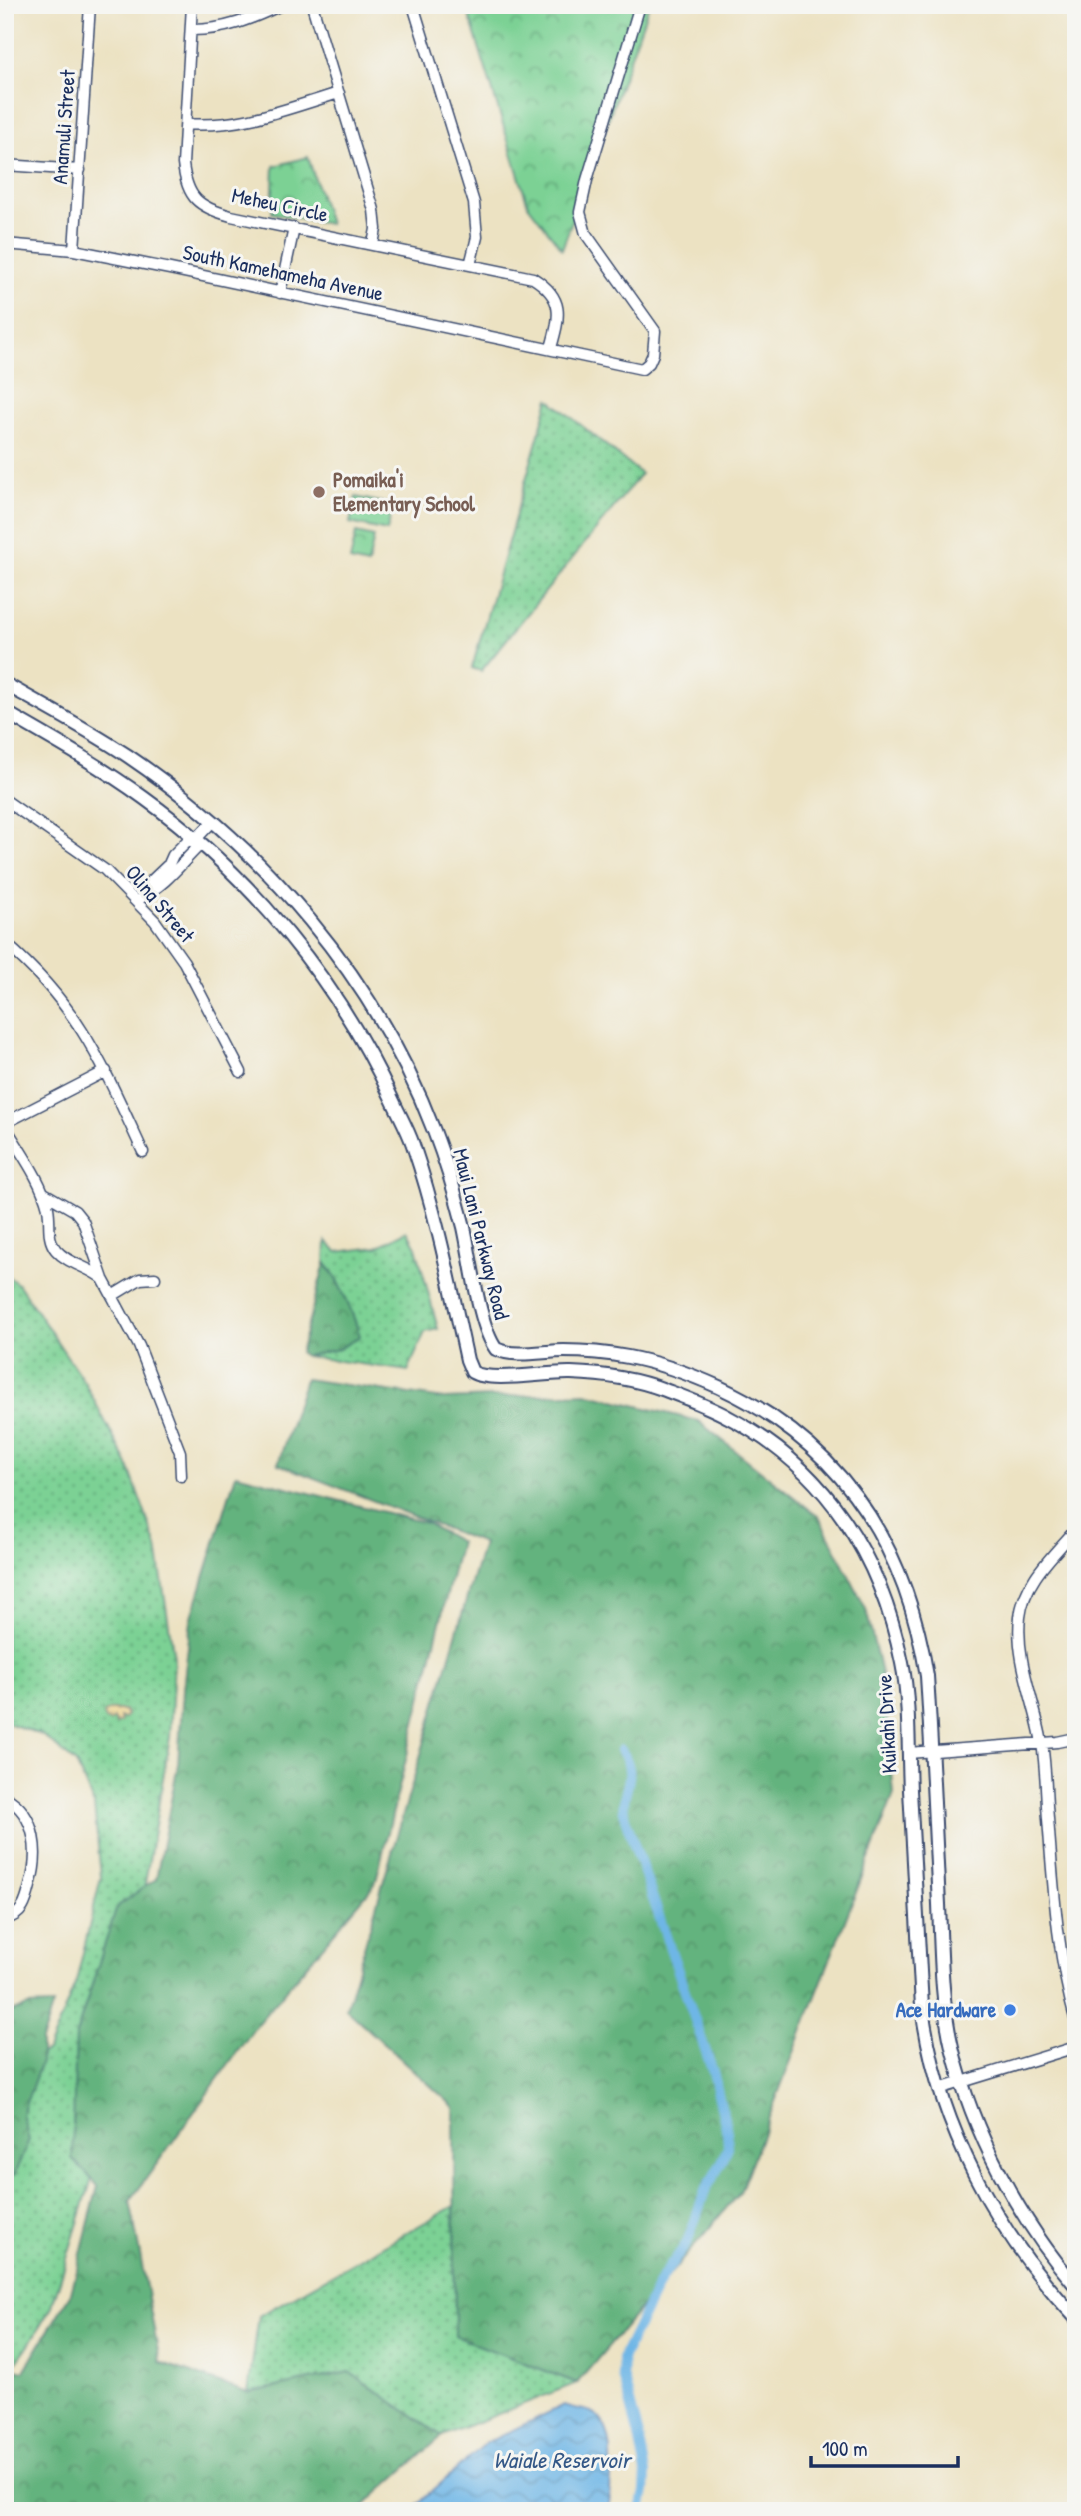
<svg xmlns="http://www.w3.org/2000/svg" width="1081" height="2516" font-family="'Patrick Hand',sans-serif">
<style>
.grass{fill:url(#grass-dots);stroke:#4b8079;stroke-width:2}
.forest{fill:url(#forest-crowns);stroke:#40716e;stroke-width:2}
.sand{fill:url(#sand-dots);stroke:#84847e;stroke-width:2}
.park{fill:url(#park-crowns);stroke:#4b8079;stroke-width:2}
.pitch{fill:#7bd194;stroke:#4b8079;stroke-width:2}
.water{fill:url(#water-waves);stroke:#4472a2;stroke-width:2}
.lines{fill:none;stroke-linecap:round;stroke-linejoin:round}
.canal{stroke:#6eb6e6;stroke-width:10}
.minor-casing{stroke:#3a4a6d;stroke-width:13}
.major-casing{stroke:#3a4a6d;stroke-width:16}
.minor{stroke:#fff;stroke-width:10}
.major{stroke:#fff;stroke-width:12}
.education-dot{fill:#8d6e63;stroke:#f6f6f2;stroke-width:2.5}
.shop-dot{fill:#3f7fe0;stroke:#f6f6f2;stroke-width:2.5}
.labels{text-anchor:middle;stroke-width:6;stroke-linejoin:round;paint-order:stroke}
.street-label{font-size:21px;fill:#1b2f5e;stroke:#f6f6f2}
.education-label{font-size:21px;font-weight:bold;fill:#785e54;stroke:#f6f6f2;text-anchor:start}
.shop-label{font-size:21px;font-weight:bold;fill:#366cbe;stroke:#f6f6f2;text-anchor:end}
.water-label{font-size:23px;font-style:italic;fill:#345887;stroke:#f6f6f2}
</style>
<defs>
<pattern id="grass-dots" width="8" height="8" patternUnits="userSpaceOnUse" patternTransform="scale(1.75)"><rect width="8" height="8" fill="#7bd194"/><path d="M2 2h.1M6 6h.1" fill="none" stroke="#64aa7c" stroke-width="1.8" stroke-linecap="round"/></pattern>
<pattern id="forest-crowns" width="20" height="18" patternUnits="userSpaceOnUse" patternTransform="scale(1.75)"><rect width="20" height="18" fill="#64b37e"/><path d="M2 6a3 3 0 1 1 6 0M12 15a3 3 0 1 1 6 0" fill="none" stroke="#52926a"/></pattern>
<pattern id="sand-dots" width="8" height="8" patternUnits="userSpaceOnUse" patternTransform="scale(1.75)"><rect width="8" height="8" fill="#eeda9e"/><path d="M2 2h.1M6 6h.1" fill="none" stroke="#ccbb8a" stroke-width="1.8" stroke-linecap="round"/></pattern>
<pattern id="park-crowns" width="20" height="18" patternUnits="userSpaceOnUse" patternTransform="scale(1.75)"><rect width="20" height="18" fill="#7bd194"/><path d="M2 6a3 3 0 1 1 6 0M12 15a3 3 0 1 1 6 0" fill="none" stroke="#64aa7c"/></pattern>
<pattern id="water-waves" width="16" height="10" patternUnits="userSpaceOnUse" patternTransform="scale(1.75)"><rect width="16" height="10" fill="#6eb6e6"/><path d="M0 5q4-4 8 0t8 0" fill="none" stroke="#5a94be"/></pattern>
</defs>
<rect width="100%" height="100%" fill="#f6f6f2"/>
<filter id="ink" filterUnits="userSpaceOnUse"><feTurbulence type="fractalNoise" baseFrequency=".0143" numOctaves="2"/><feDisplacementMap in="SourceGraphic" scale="14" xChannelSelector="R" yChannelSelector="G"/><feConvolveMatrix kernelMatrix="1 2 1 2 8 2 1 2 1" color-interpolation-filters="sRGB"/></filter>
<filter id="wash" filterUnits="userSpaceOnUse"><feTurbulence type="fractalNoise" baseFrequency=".00686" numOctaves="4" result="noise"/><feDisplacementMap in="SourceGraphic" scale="28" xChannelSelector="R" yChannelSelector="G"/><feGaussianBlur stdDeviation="1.57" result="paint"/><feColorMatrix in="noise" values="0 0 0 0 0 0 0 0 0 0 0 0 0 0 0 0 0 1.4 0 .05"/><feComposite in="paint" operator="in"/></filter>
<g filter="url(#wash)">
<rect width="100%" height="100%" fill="#ece2c2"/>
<!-- grass -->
<path class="grass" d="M549,399l92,75 -160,197 -9,-3z
M407,1231l9,16 22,82 -13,3 -17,39 -103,-15 34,-7 14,-35c-10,-17 -14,-37 -28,-51l1,-22 11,11 40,-5z
M5,1274l14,11 66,98 43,82 29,82 17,111 -4,79 -72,422 -46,147 -24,40 -23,32v-289l5,-16 38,-23 28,-68 25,-105 -7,-72 -18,-42 -34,-28 -37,-13z
M454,2206l1,130 122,47 -135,53 -93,-64 -101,21 11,-77z"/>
<!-- forest -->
<path class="forest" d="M325,1263c13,14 29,53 35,73l-21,13 -34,7 -5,-3z
M305,1379l139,20 142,-6 112,28 121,96 47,92 18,77 10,108 -154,398 -163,191 -122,-47 -1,-229 -108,-98 137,-466 -205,-79z
M236,1474l190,49 34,19 -85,342 -117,139 -128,178 30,161 88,31 101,-21 93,64 -84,75h-353v-145l19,5 47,-78 27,-107 -26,-28 4,-123 41,-129 39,-27 22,-115 5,-75 8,-69z
M53,2005l-12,36v21l-19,52 7,26 -15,35 -9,1v-162l23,-8z"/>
<!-- sand -->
<path class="sand" d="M109,1710h15l3,5 -3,3 -4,-1 1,5 -5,2 -3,-5 -3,3 -5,-2 -1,-6z"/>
<!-- park -->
<path class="park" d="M466,5h183l-87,244 -34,-44z
M308,157l21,67 -57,-11 2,-47z
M356,533l18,4 -6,28 -18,-4z"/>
<!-- pitch -->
<path class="pitch" d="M356,497l37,8 -6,26 -37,-8z"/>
<!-- water -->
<path class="water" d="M564,2405c9,3 19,4 27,7 30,14 18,72 18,99h-199l76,-68z"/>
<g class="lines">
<!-- canal -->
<path class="canal" d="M621,1750c20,29 -3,40 4,68l88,254 14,60 1,15 -6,15 -17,29 -18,52 -26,36 -39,80 1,17 16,60 7,37 -1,18 -4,20"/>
</g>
</g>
<g filter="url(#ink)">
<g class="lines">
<defs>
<path id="minor" d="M192,5l-9,159c4,34 15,43 48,52l302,62c32,20 27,38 18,70
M312,5l62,205 2,19 -3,15
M413,5l61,198 3,34 -7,28
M192,30c33,0 59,-11 89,-25
M186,124c55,4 100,-15 153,-31
M5,165l75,5
M5,244l69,6 96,19 472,100 7,-6 4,-9 2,-23 -69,-97 -6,-22 7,-32 53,-175
M74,250l16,-245
M280,293l14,-65
M5,800l100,70 50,51 29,41 57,110
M143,896c21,-10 37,-31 53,-47l-1,-9
M137,902l6,-6 5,-12 21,-20 4,-9 14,-14 8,-1 18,-19
M5,943c75,64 98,123 138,209
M5,1123l101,-52
M5,1126c15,26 36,53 43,82 3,15 -2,30 8,42 12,14 31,16 46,28
M44,1193l31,18 8,10 20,58 36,67 41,106 1,24
M112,1296l28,-17 15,-1
M1076,1529c-23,27 -52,52 -56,88 -5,42 15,85 22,126 3,20 4,42 5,63 6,73 9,146 29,216
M908,1753l149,-11 19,-4
M5,1797c33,18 34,58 25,89 -4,16 -7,29 -25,33
M939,2089l137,-42"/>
<path id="major" d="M5,684c41,23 84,46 123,72 136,92 248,222 306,375 12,31 22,65 30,96 7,31 15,100 32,122 20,9 47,2 68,2 22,0 43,2 64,6 32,6 62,17 91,30 123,57 187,158 208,289 5,76 8,152 12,228 2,48 2,97 13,143 20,85 67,173 124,239
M5,712c47,27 95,54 139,86 107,77 195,185 249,303 7,15 15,29 20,44 24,70 38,142 54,215l5,12c18,11 75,0 99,1 31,1 65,6 94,17 21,8 43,16 63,27 98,51 153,140 174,246 8,38 6,88 8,127 4,72 8,145 12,217 15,117 74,226 154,311"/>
</defs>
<!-- minor casing -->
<use href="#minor" class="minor-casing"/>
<!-- major casing -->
<use href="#major" class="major-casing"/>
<!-- minor -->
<use href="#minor" class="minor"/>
<!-- major -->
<use href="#major" class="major"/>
</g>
</g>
<!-- markers -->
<circle class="education-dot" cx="319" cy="492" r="7"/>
<circle class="shop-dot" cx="1010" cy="2010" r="7"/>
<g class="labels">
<!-- street labels -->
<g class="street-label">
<text transform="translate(64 127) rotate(-86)" y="7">Anamuli Street</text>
<text transform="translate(280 205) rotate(12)" y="7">Meheu Circle</text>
<text transform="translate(283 273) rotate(12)" y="7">South Kamehameha Avenue</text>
<text transform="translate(160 904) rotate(50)" y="7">Olina Street</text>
<text transform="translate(481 1234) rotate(76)" y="7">Maui Lani Parkway Road</text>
<text transform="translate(887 1724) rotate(-93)" y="7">Kuikahi Drive</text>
</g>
<!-- education labels -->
<g class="education-label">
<text x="333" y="487">Pomaika'i<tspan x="333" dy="24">Elementary School</tspan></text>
</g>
<!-- shop labels -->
<g class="shop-label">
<text x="996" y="2017">Ace Hardware</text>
</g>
<!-- water labels -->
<g class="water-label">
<text x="562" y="2468">Waiale Reservoir</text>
</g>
</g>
<!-- margin -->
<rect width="1081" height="2516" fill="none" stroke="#f6f6f2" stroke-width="28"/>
<!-- scale -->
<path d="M811 2456v10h147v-10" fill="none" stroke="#1b2f5e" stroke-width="3.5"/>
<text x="822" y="2456" font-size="21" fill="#1b2f5e" stroke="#f6f6f2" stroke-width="5" paint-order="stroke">100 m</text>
</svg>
